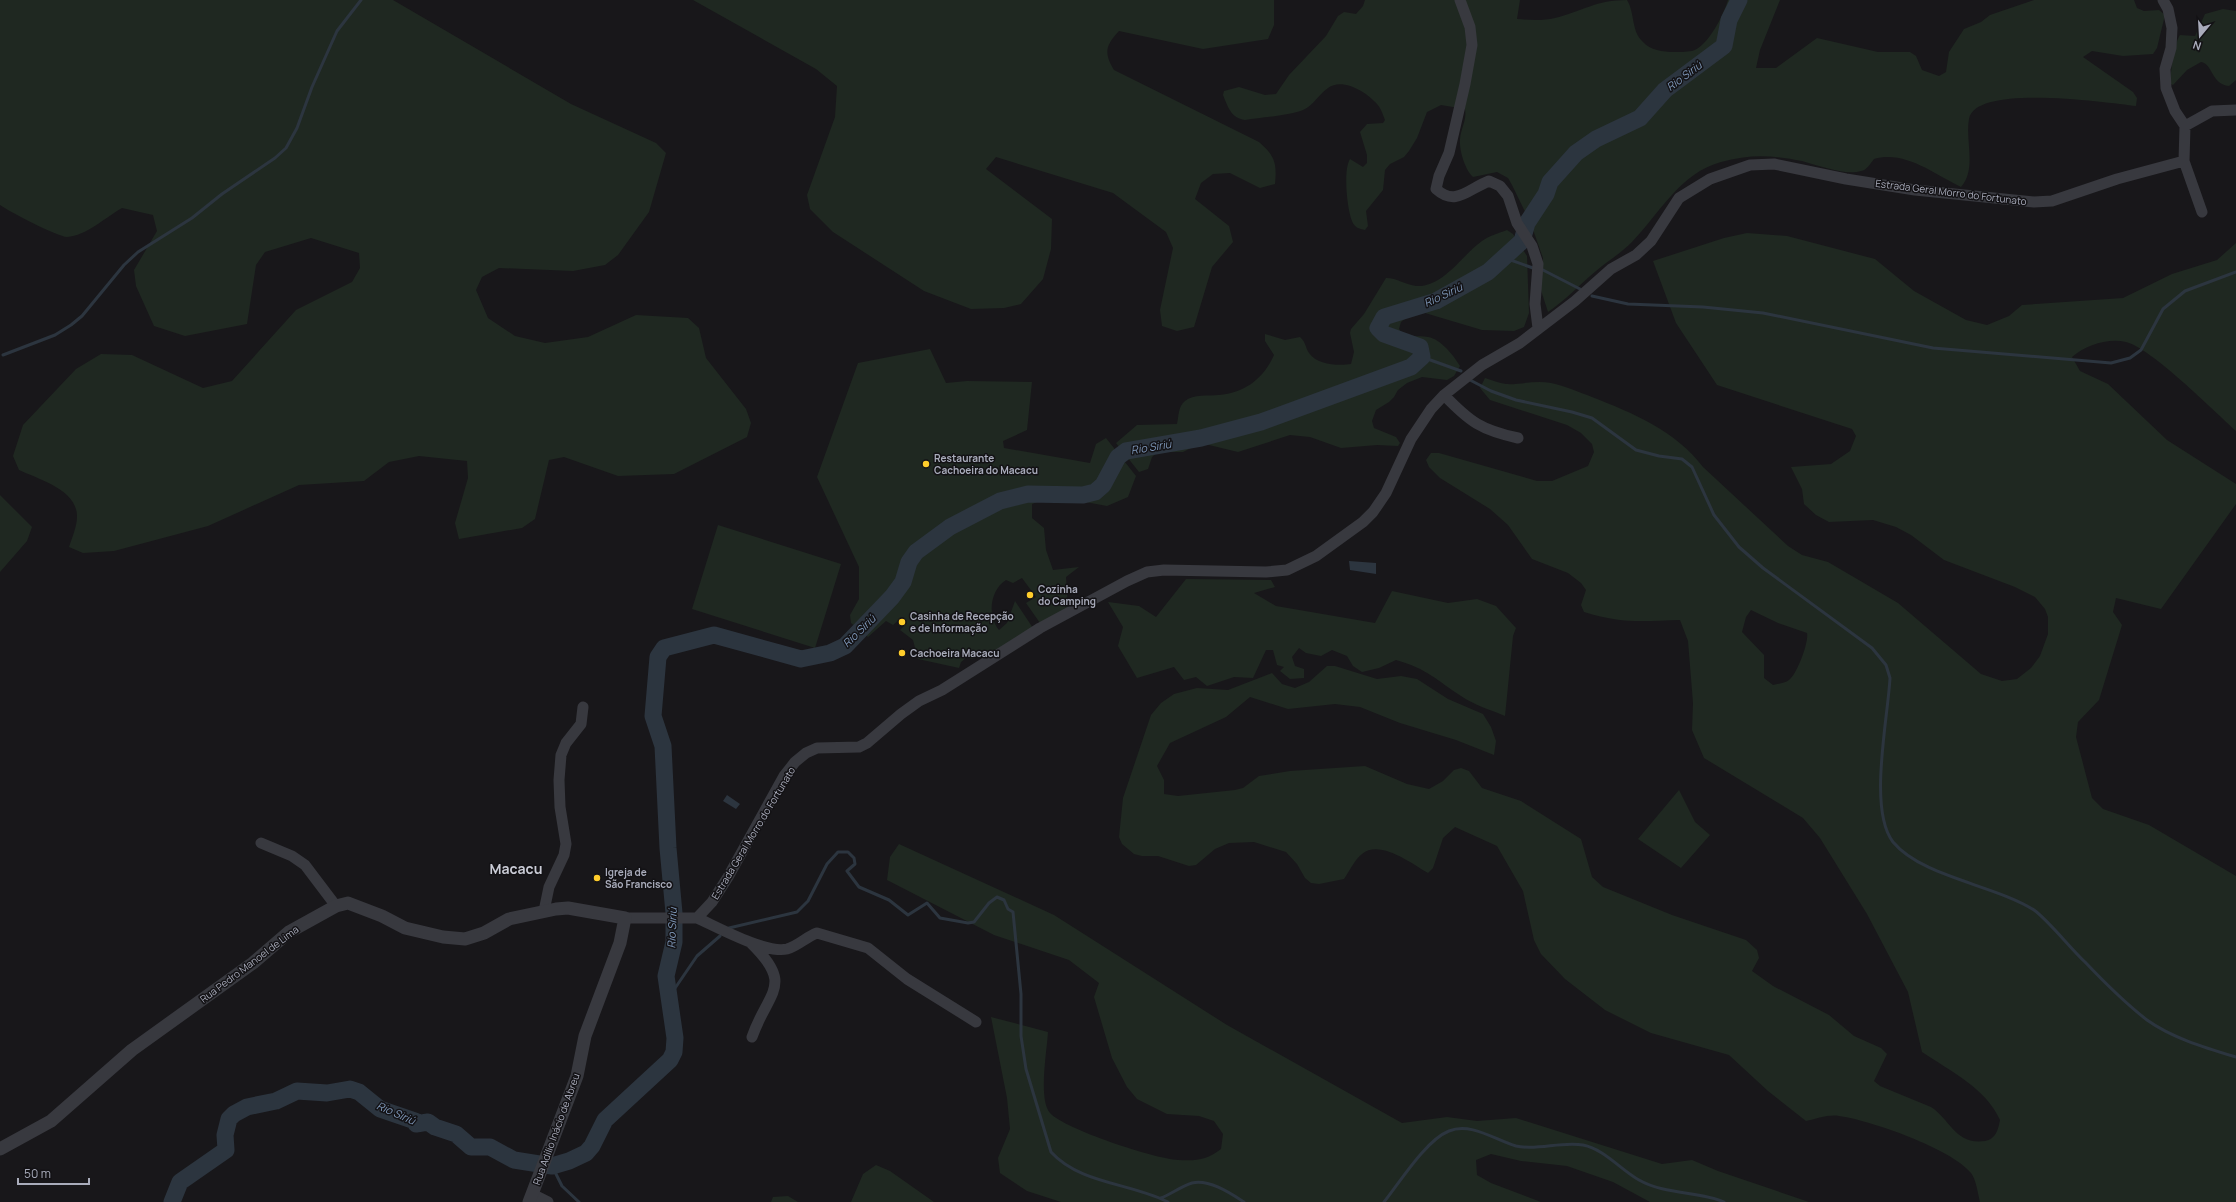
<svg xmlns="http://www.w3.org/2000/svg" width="2236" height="1202" font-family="Manrope,sans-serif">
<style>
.green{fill:#1f2821;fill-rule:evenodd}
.water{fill:#2c353f}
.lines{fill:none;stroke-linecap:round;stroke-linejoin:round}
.stream{stroke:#2c353f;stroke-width:3}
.river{stroke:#2c353f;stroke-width:17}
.minor{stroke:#38393f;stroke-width:11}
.tertiary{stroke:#38393f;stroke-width:13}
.poi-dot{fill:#ffcd2b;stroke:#131215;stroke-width:1.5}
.labels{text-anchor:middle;stroke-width:3;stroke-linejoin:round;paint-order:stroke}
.street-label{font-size:10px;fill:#a9acbb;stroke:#131215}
.poi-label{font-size:10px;font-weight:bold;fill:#a9acbb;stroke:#131215;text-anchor:start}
.water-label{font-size:11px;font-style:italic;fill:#7e97b8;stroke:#131215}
.district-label{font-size:14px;font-weight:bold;fill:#caccd6;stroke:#131215}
</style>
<rect width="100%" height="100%" fill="#18171a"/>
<!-- green -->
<path class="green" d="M0,0h393l178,104 85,39 10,10 -17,59 -31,43 -13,10 -32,6 -74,-3 -17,9 -6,13 12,28 27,18 30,7 43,-6 48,-22 52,3 11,10 7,30 40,51 5,14 -4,14 -73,37 -56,2 -54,-19 -15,3 -14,59 -13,9 -63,11 -4,-16 13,-45 -1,-17 -48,-5 -30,6 -25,19 -65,4 -91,41 -94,25 -31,2 -14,-6c3,-9 8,-21 8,-30 1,-27 -39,-38 -58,-47l-6,-14 10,-31 53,-56 25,-15 31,1 71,33 29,-7 64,-71 56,-28 8,-14 -1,-15 -48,-15 -46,14 -9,13 -9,59 -62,12 -31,-10 -18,-40 -2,-16 23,-39 -4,-16 -31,-7c-16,9 -36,28 -55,29 -9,0 -59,-26 -67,-32z
M693,0h581v25l-6,14 -65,10 -84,-18c-14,15 -15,22 -5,39l145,72c16,14 18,21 16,42l-15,4 -30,-15 -17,1 -12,9 -6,16 34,27 4,16 -21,25 -18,60 -17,4 -15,-5 -2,-16 13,-62 -7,-16 -53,-39 -117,-36 -10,12 66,50 -1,30 -8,30 -22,25 -17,4 -33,1 -47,-18 -91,-59 -23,-23 -3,-14 28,-78 2,-31 -21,-17z
M1365,0h155l-3,19c12,1 26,2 38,-1 28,-7 41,-18 72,-18 8,13 4,31 16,42 7,8 20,10 31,10 5,0 12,0 18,-1 16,-4 32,-37 36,-51h52l-20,50 -4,18h20l41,-30 61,14h32l6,4 6,14 17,6 7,-4 3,-20 15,-23 17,-7 9,-7 44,-15h100l3,8 7,3 15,-1 6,5 -8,33 -4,6 -30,2 -31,-5 -9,6 50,35 4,6 -1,8c-27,-3 -161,-23 -167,13 -4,21 8,50 -8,68 -27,-13 -56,-37 -87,-28 -4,5 -7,11 -13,12 -15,5 -44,-6 -59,-10 -29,-6 -53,-7 -81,1 -41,11 -62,52 -89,80 -11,11 -24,19 -36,29 -16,13 -30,29 -48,41l-9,-28 4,-15v-11l-12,-34 -19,-39 -4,-7 -11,-6 -24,5c-8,-7 -14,-27 -13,-38 1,-11 7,-19 5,-30l-24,-4 -14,7 -10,26 -8,13 -5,6 -14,7 -5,6 -2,20 -17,21 2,15 -3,4c-6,-1 -11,-3 -13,-9 -5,-12 -9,-51 -2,-62l13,8 4,-4v-8l-7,-23 7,-8 16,-1 2,-3c-2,-5 -4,-12 -8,-16 -10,-12 -35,-27 -49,-16 -10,7 -14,17 -25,22 -15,6 -41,7 -58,10 -14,-2 -17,-13 -22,-25l1,-4 15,-4 26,8 11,-1 13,-19 37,-39 12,-20 6,-4 12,2 7,-8z
M2223,9l13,2v69l-7,6c-18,-2 -16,-22 -28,-24l-14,8 -14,15 -2,-1c-2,-7 4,-43 9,-49l15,1 10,-22z
M1507,230l6,4 14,22 2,57 -5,14 -10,4 -32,-1 -57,-17 -15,2 -9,7 -2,7c9,12 18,5 29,8 13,2 26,19 32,29l-6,10 -7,4 -25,-3 -15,6 -9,7 -4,7 -5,5 -13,8 -4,11 2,7 22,9 4,6 -2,3 -21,-1 -36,3 -31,-11 -20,-2 -52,17 -29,-7h-12l-14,7h-25l-6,5 -4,12 -9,3 -23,-29 21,-18 40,-1c2,-9 1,-17 8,-23 8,-7 24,-5 34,-6 26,-2 45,-17 55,-40l-9,-14v-7l20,6 15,-3c6,5 5,10 9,16 8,12 30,13 42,11l3,-12 -4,-19 1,-4 13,-15 22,-36c11,0 20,7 30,8 27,2 46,-31 66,-45 7,-5 17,-8 25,-11z
M1747,233l40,3 88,23 39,32 52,29 21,5 22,-9 13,-11 101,-7 49,-24 45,-14 19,-17v188c-22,-20 -85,-83 -110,-89 -18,-4 -40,3 -54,15l8,14 28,13 59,56 69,44v20l-75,105 -45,-11 -3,14 9,13 -23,75 -21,22 -2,15 16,61 11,11 46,16 87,51v326h-256c-2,-8 -4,-23 -9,-29 -19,-24 -101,-53 -132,-57 -10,-2 -23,3 -33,5l-38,-30 -39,-36 -78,-22 -46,-23 -40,-31 -24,-25 -7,-14 -11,-49 -26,-45 -42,-19 -12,11 -10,30 -5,5c-16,-9 -48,-34 -66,-19 -7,5 -13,18 -18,25l-25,5 -8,-1 -6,-5 -8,-14 -11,-12 -32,-10 -25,1 -14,6 -19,16 -7,1 -31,-10h-16l-8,-2 -12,-10 -3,-7 4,-39 28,-83 10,-12 13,-9 23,-6 31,2 44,-17 10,11 13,4 14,-6 18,-16h8l42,13 24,-3 16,3 31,20 35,15 8,13 5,14 -2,14 -38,-15 -56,-17 -40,-16 -25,-3 -47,5 -38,-12 -24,20 -56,26 -13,23 7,14v14l14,2 57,-6 8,-2 16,-12 31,-5 75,-5 42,18 22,5 14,-8 11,-11 7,-2 8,3 13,17 39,13 60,38 11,38 11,10 69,28 74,25 11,10 2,8 -7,13 21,15 56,29 25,21 27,12 6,6 -13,27 6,5 51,21c20,13 24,38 54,34 11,-2 13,-11 15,-21 -14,-32 -50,-49 -78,-68l-14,-60 -41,-78 -47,-76 -17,-20 -99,-60 -12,-28 1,-27 -5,-62 -8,-21c-38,1 -58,4 -96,-8l-3,-7 5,-15 -5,-7 -13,-10 -36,-14 -24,-34 -18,-16 -50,-31 -11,-11 -3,-7 5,-7h8l98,28h15l36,-15 6,-14 -2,-8 -11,-11 -14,-8 -77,-25 -10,-12 5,-10c7,2 14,5 21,6 13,1 29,-4 45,-1 14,3 28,9 41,14 41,16 84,34 111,70l85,79 14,9 26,7 70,41 83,71 21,7 15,-2 14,-11 9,-12 8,-22v-17l-3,-8 -10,-12 -20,-10 -71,-27 -33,-25 -15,-8 -23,-7 -44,2 -13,-7 -12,-11 -2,-15 -11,-22 40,-3 19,-13 6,-15 -4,-7 -135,-44 -41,-62 -23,-62 71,-23zM1751,610l27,13 29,10c2,9 -10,41 -18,47 -4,3 -11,4 -16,5l-9,-7v-23l-22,-23 4,-15z
M930,349l16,34 21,-2 65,1 -5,48 -24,11 1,7 86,15 6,-19 10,-6 30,38 -8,21 -21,9 -54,-10 -21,8v14l12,10 2,22 7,20 26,-3 -13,10 2,31 -28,15 -14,-20 10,-6 -14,-19 -9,5 -7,-3c-16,10 -19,36 -7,50l8,-7 8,-22 18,27 -48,29 -6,-1 -6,3 -7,-1 -5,4 -2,6 -41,-9 -5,-19 -13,-10 7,-7 -5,-6 -9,8 -7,-4 -18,16 -17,-14 -1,-8 9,-16v-32l-42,-90 41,-114z
M0,495l32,32 -5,14 -27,31z
M718,525l123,39 -26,84 -123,-39z
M1186,579l85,1 4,7 -21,6 22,13 99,17 17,-32 56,12 29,-4 19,7 20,22 -3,8 -8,80c-14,-6 -31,-11 -44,-20 -25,-16 -33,-27 -65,-36l-17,8 -17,4 -9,-6 -6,-10 -15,-6 -11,6 -15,-3 -7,-5 -7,9 3,9 9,3v9l-14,1 -10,-8 4,-4 -7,-2 -4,-15h-7l-13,28 -19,-1 -27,9 -11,-9 -12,3 -10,-13 -37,11 -19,-32 5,-19 -15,-25 31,4 17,11z
M1679,790l16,32 15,13 -29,33 -43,-29z
M899,844l155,71 173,110 175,98 45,-6 30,4 39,-3 146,46 30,-4 26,11 91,31h-159l-37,-20 -46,-16 -46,-5 -30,-7 -15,6 1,15 14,8 50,19h-480l-34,-11 -27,-18 -2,-15 12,-29 -3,-31 -16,-81 57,15c-1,19 -10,67 2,81 14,16 106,46 128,47 19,1 29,0 43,-11l2,-15 -9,-13 -15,-5 -32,-2 -30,-15 -10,-12 -15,-29 -18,-61 5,-14 -30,-23 -75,-25 -107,-55 3,-23z
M876,1165l14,6 44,31h-83l12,-28z
M788,1196l10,6h-27l2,-5z"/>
<!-- water -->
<path class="water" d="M963,515l7,9c-9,6 -13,4 -22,-1z
M1349,561l27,2v11l-26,-4z
M727,795l13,9 -4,5 -13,-8z"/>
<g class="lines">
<!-- stream -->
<path class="stream" d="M1505,258l28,10
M1541,269l39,20
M1592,296l36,8 75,3 60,6 170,35 178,15 19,-5 11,-8 22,-41 22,-18 51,-19
M3,355l52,-20 16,-10 11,-9 42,-51 14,-13 54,-34 30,-24 53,-36 11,-10 11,-20 15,-41 25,-56 24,-31
M1422,357l39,14
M1470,380l21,11 25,9 56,12 20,6 44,32 23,6 23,3 10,8 22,48 25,32 24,21 109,80 14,17 4,13c-2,40 -22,132 3,164 29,35 102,43 141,68 14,10 37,39 51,52 19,20 40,41 62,58 25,18 59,28 89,37
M729,928l68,-16 11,-11 19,-37 11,-12h10l6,6 1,6 -8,7 12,16 30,13 19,15 19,-12 13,15 28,5 6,-1 15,-19 8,-6 7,3 4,9 5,3 8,82v42l5,33 25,83c29,32 80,31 117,50
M669,997l28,-41 23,-20
M552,1166l10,20 17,16
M1161,1198c10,-4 21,-12 31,-15 17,-4 38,10 52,19
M1384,1202c16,-20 42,-62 65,-71 22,-9 46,9 67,15 21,5 45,-5 67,-1 21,4 38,25 56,35 26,15 61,11 85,22"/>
<!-- river -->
<path class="river" d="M172,1202l8,-20 46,-32 -1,-15 4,-16 5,-5 13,-7 29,-6 21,-10 30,2 23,-4 9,3 21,17 35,12 1,3 12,-2 7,5 21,7 15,13h19l24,13 38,6 17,-5 17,-8 6,-7 13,-26 65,-60 4,-8 1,-14 -9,-62 8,-34v-29l-6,-65 -5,-102 -10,-30 5,-59 6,-9 50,-13 87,24 29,-6 15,-7 47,-49 11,-15 6,-20 7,-10 34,-25 50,-26 28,-7 55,1 12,-3 8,-7 15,-28 8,-6 75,-13 60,-16 150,-55 11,-10 -2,-10 -36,-13 -6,-6 6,-11 52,-16 52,-29 34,-31 5,-18 19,-29 4,-12 26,-29 20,-14 44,-21 25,-28 59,-44 5,-26 10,-20"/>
<!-- minor -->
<path class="minor" d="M1460,0l10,27 2,18 -7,39 -16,69 -10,23 -3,13c20,18 32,0 53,-8l11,5 8,10 9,27 15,23 6,18 -3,40 3,24
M2163,0l5,9 4,19 -1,20 -6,21 1,19 9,23 10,15 -1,35 18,51
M2185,126l27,-15 24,-1
M1444,395c26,27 37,35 74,43
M261,843l31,13 13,9 31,41
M544,911l5,-24 15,-32 2,-11 -6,-37 -1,-27 2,-25 5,-12 15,-19 2,-17
M625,918h72l15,-16 16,-25 56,-101 11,-14 11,-9 11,-5 42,-1 8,-4 34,-29 18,-13 23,-11 98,-62 87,-47 20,-9 17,-2 102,2 21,-2 29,-14 47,-34 10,-10 13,-19 25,-54 20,-30 13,-14 38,-30 38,-22 55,-42 36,-32 25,-14 15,-14 28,-43 31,-19 40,-14 24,-1 72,15 69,11 119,12 18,-1 65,-22 67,-18
M697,918c20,9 69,36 90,31 11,-3 19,-12 30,-16l51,15 39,31 69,43
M751,943c44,43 17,48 1,94
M532,1194l16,8"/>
<!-- tertiary -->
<path class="tertiary" d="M0,1149l51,-28 81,-71 121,-87 36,-31 47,-26 12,-3 34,13 23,12 38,9 22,2 19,-6 25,-14 47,-10 12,-1 57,10 -5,25 -35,93 -8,40 -48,126"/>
</g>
<!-- markers -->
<g class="poi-dot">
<circle cx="926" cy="464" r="4"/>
<circle cx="1030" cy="595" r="4"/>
<circle cx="902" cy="622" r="4"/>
<circle cx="902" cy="653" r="4"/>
<circle cx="597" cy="878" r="4"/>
</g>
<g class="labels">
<!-- street labels -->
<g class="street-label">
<text transform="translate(1951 192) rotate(7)" y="4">Estrada Geral Morro do Fortunato</text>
<text transform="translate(753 833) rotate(-59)" y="4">Estrada Geral Morro do Fortunato</text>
<text transform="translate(249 964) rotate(-37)" y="4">Rua Pedro Manoel de Lima</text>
<text transform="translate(556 1129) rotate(-70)" y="4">Rua Adílio Inácio de Abreu</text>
</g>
<!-- poi labels -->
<g class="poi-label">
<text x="934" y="462">Restaurante<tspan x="934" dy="12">Cachoeira do Macacu</tspan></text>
<text x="1038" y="593">Cozinha<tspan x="1038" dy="12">do Camping</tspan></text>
<text x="910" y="620">Casinha de Recepção<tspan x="910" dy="12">e de Informação</tspan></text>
<text x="910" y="657">Cachoeira Macacu</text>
<text x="605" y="876">Igreja de<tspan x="605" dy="12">São Francisco</tspan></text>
</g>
<!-- water labels -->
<g class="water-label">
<text transform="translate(1684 76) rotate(-37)" y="4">Rio Siriú</text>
<text transform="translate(1443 295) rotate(-25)" y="4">Rio Siriú</text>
<text transform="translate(1151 447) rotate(-9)" y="4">Rio Siriú</text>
<text transform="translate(859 631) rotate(-44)" y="4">Rio Siriú</text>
<text transform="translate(672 928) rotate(-88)" y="4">Rio Siriú</text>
<text transform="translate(396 1113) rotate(24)" y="4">Rio Siriú</text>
</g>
<!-- district labels -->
<g class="district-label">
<text x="516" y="874">Macacu</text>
</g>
</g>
<!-- north arrow -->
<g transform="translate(2200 36) rotate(198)" stroke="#131215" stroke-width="3" paint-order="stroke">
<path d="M0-3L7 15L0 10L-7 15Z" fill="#a9acbb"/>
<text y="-6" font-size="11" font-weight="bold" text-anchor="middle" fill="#a9acbb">N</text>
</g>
<!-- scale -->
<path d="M18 1178v6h71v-6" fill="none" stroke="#a9acbb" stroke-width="2"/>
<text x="24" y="1178" font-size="12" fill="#a9acbb" stroke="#131215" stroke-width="3" paint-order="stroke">50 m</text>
</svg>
